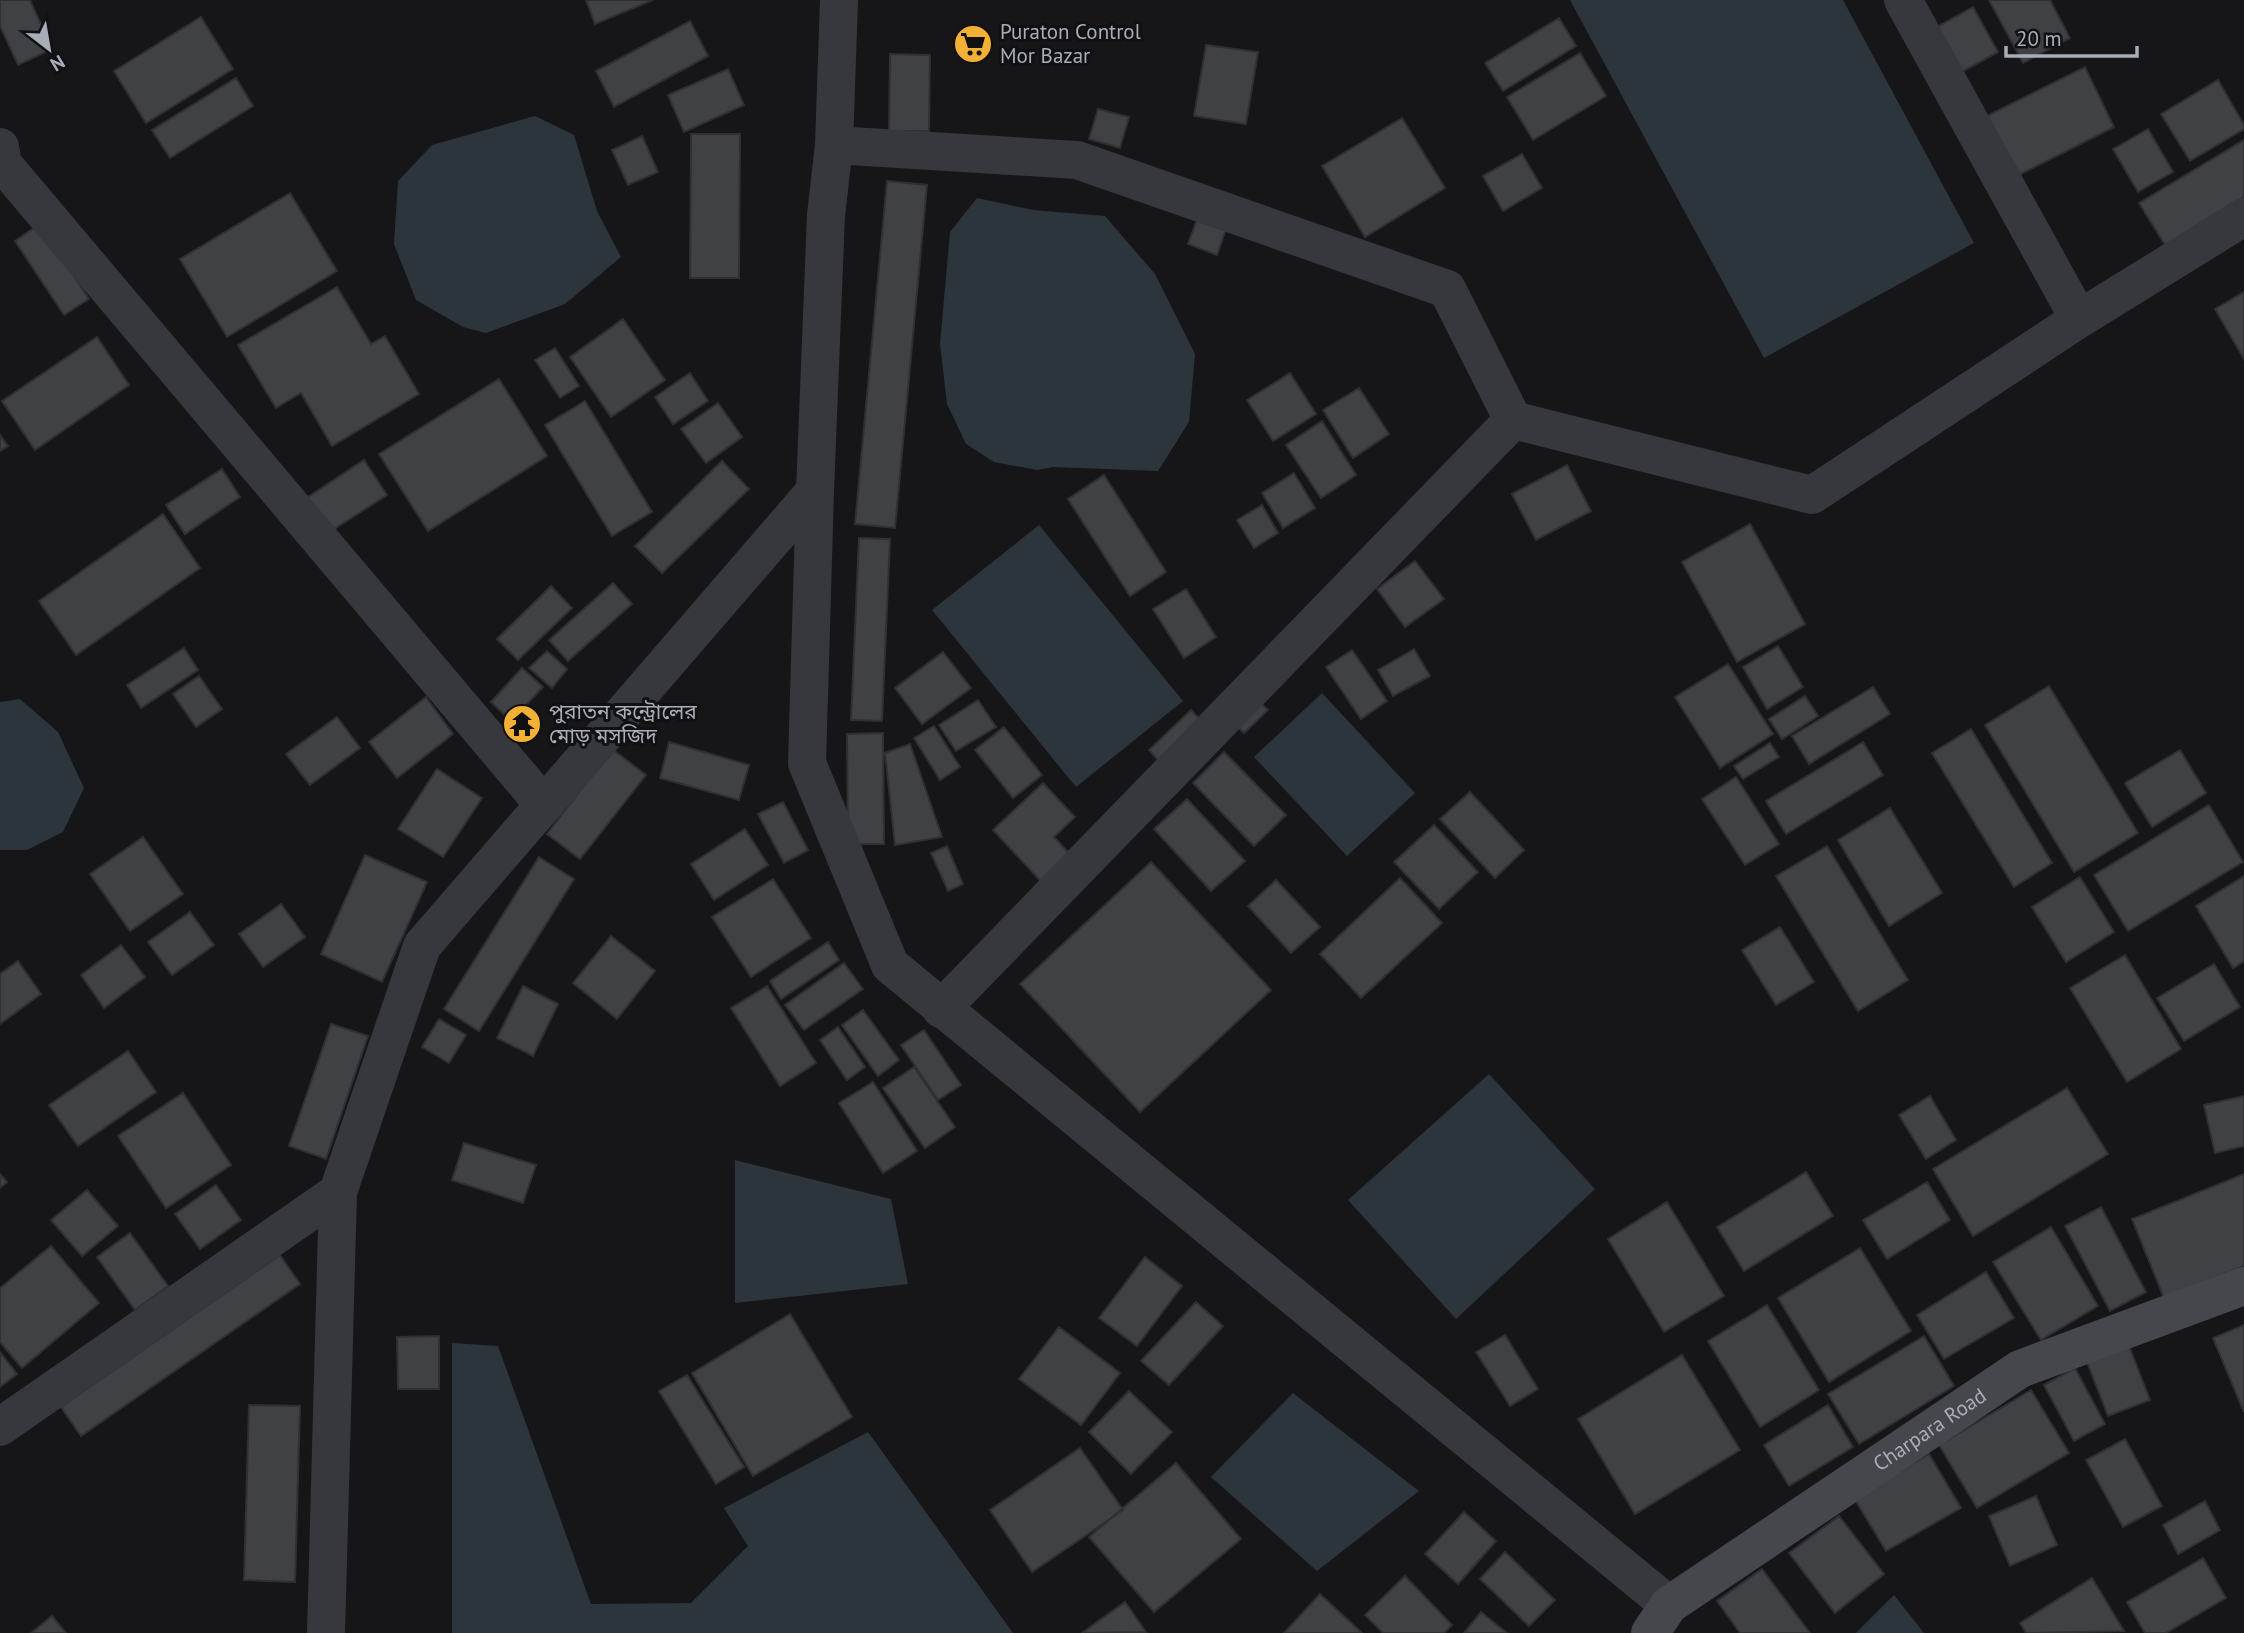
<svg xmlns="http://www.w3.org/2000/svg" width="2244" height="1633" font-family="'PT Sans','Noto Sans Bengali',sans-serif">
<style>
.water{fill:#2c353c}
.building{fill:#404145;stroke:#303034;stroke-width:2}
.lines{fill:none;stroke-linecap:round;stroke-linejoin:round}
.street{stroke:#37383d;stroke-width:38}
.secondary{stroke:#45474d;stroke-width:38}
.labels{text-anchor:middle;stroke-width:6;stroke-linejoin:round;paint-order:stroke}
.poi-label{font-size:21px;fill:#a8adb8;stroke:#111113;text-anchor:start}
.street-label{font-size:21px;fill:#a8adb8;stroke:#111113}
</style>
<rect width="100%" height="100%" fill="#161618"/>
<!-- water -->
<path class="water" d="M1570,0h273l131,243 -210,115z
M535,116l39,19 23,76 24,46 -56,47 -79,29 -23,-6 -47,-27 -22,-56 4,-63 34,-36z
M977,198l56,12 72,6 50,58 40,80 -6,68 -31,49 -105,-4 -16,3 -43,-8 -28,-18 -19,-40 -7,-60 10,-112z
M1039,525l144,176 -107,86 -144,-177z
M1322,693l93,100 -68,63 -93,-99z
M20,699l38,33 26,56 -21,44 -36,18h-27v-148z
M1489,1074l106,115 -139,130 -108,-119z
M735,1160l156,39 17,85 -173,19z
M452,1343l46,3 93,258 100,-1 57,-57 -24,-38 144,-76 145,201h-561z
M1293,1393l126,98 -102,80 -106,-94z
M1894,1595l30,38h-68z"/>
<!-- building -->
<path class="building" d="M0,0h30l22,49 -34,16 -18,-39z
M586,0h67l-58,24z
M1989,0h61l20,38 -47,25z
M1973,7l25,45 -38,21 -25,-45z
M201,17l32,52 -87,54 -32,-52z
M1559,18l17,28 -73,45 -18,-28z
M690,21l18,35 -94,51 -18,-36z
M1206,45l52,7 -12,72 -52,-8z
M1580,53l26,43 -73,44 -26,-43z
M890,54l40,1 -1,76h-40z
M2085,67l29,60 -101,51 -30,-60z
M728,69l16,36 -60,27 -16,-37z
M236,78l17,28 -83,52 -18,-28z
M2218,80l26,45v4l-54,32 -29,-47z
M1098,109l31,8 -9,31 -31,-9z
M1402,118l43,70 -80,49 -43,-71z
M2148,129l25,43 -35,20 -25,-43z
M691,134h49l-1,144h-49z
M642,136l16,36 -30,13 -16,-35z
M2244,140v57l-79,48 -26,-42z
M1522,154l20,34 -39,23 -20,-35z
M887,181l40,4 -32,343 -40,-4z
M290,193l47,78 -110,66 -47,-78z
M1198,217l29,9 -10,29 -29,-11z
M40,224l49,75 -25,16 -49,-74z
M337,287l34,57 14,-8 34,58 -87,52 -31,-53 -25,15 -38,-63z
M2244,292v67l-29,-50z
M623,319l42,61 -54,37 -41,-60z
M97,337l32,48 -94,65 -33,-49z
M555,348l24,38 -19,12 -25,-38z
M690,373l18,28 -35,23 -18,-27z
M1290,373l26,41 -43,27 -26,-41z
M499,379l48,77 -119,75 -49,-77z
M1359,388l30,46 -36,24 -30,-48z
M585,401l67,111 -40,24 -67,-111z
M718,403l24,34 -36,26 -25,-34z
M1322,421l34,54 -35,23 -35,-53z
M0,435l8,11 -8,5z
M364,460l23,35 -59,38 -23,-34z
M722,461l27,28 -87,84 -27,-27z
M1567,465l24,46 -55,29 -24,-46z
M222,469l18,28 -55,37 -19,-29z
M1294,473l21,35 -32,20 -21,-35z
M1104,475l62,97 -36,24 -62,-97z
M1262,505l16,28 -24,15 -17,-28z
M163,514l37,54 -124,87 -37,-54z
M1750,524l55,100 -68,38 -55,-100z
M859,538l31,1 -8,182 -31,-1z
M1415,561l29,38 -39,28 -28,-38z
M613,583l19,21 -64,57 -19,-21z
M551,586l21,22 -54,52 -21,-21z
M1186,589l30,48 -32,21 -31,-49z
M1778,646l25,41 -36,22 -24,-42z
M184,648l14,22 -57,38 -14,-23z
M1414,649l16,27 -37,20 -15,-26z
M1352,650l35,51 -26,18 -35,-52z
M547,651l20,18 -15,19 -23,-20z
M943,652l28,36 -49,36 -27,-36z
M1728,664l45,70 -53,34 -45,-71z
M522,668l21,19 -32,34 -20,-19z
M199,676l23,33 -26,18 -23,-33z
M2049,686l89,147 -64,39 -89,-147z
M1873,687l17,27 -81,50 -17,-28z
M1805,696l13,20 -36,23 -13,-20z
M426,697l27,37 -56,44 -28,-36z
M1254,697l14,13 -24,23 -13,-13z
M978,700l18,27 -40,24 -17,-26z
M1191,710l17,18 -43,40 -16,-18z
M337,717l23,31 -50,37 -24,-31z
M934,726l26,41 -20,13 -26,-42z
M1004,727l38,48 -29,23 -38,-48z
M1971,729l81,134 -38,24 -82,-134z
M883,733l1,111h-36l-1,-110z
M669,742l80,23 -10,35 -79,-22z
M1863,742l20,33 -97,59 -20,-33z
M1770,743l9,14 -36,22 -9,-13z
M910,744l32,93 -47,8 -10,-92z
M612,749l34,26 -66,84 -33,-25z
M2180,750l26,43 -54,34 -27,-44z
M1224,752l62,63 -32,31 -61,-63z
M437,769l45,29 -39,59 -45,-28z
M1736,777l43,67 -34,21 -43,-66z
M1043,783l32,34 -21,20 24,26 -29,27 -56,-60z
M1470,792l54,58 -29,28 -55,-59z
M1187,799l58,62 -34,30 -57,-62z
M783,802l25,48 -24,13 -26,-49z
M2209,805l34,57 -115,69 -34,-56z
M1890,808l52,85 -53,33 -51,-86z
M1434,825l44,47 -39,37 -45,-47z
M745,829l23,36 -54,35 -23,-36z
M143,837l40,57 -53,37 -40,-57z
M947,846l16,38 -15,7 -17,-38z
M1827,846l81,134 -50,31 -82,-135z
M365,855l62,27 -45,100 -61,-28z
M539,857l35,22 -95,152 -35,-22z
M1151,862l120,128 -131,122 -120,-128z
M2244,876v85l-11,7 -37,-62z
M2080,877l34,55 -48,30 -34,-55z
M1400,878l42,45 -81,75 -41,-44z
M773,879l38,59 -60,39 -39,-60z
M1276,880l44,47 -29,26 -43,-47z
M281,904l24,33 -42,30 -24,-33z
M190,912l24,33 -42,30 -24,-33z
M1780,927l34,55 -38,23 -34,-55z
M611,936l44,35 -38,48 -44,-36z
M828,942l11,18 -58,39 -11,-18z
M121,945l24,32 -41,31 -23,-33z
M2125,955l56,94 -54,33 -57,-94z
M18,961l23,33 -41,30v-50z
M844,963l19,26 -59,41 -19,-25z
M2214,964l26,43 -56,34 -27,-43z
M523,986l35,18 -25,52 -36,-18z
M767,986l49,77 -36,23 -49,-78z
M863,1010l36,50 -21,16 -36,-51z
M439,1019l27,16 -17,28 -27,-16z
M331,1024l37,12 -42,123 -37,-13z
M838,1027l27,40 -18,13 -27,-40z
M924,1030l37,55 -23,15 -37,-55z
M128,1051l28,41 -78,54 -29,-41z
M914,1067l41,60 -30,21 -42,-60z
M873,1082l44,69 -34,22 -44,-70z
M2067,1088l41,66 -135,82 -40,-67z
M183,1093l48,72 -65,43 -48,-72z
M1930,1096l26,44 -30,19 -27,-44z
M2244,1096v50l-29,7 -11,-48z
M464,1143l72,22 -13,38 -71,-23z
M1806,1172l27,44 -89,55 -27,-44z
M0,1174l7,8 -7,6z
M2244,1174v92l-80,32 -32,-79z
M1927,1182l23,38 -63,39 -24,-39z
M216,1185l25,35 -41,29 -25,-35z
M87,1190l31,36 -36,30 -31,-36z
M1667,1202l57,94 -60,36 -56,-93z
M2101,1207l45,85 -36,19 -45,-85z
M2051,1227l47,79 -57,34 -48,-78z
M130,1233l38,53 -33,24 -38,-53z
M51,1246l48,57 -77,65 -22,-26v-54z
M1860,1248l51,83 -82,51 -51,-84z
M280,1255l20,29 -219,152 -20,-29z
M1145,1257l37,29 -45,60 -38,-28z
M1986,1272l28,46 -70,41 -27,-44z
M1196,1302l27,24 -54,59 -28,-24z
M1767,1305l52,85 -59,37 -52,-86z
M790,1314l62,103 -99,59 -61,-103z
M2244,1325v87l-31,-74z
M1059,1327l61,46 -39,52 -62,-46z
M1505,1335l33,54 -28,17 -34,-54z
M439,1336v53h-41l-1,-52z
M1924,1336l30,50 -95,58 -31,-50z
M2129,1346l21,54 -42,16 -21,-54z
M0,1352l17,22 -17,13z
M1682,1355l58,95 -105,64 -57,-95z
M2075,1368l30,56 -31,17 -30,-56z
M687,1375l57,92 -28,17 -57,-93z
M2031,1390l38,63 -92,55 -38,-63z
M1129,1391l43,41 -41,42 -42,-42z
M249,1405l51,1 -5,176 -51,-2z
M1828,1405l25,42 -64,39 -25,-41z
M2125,1439l37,67 -39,21 -37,-67z
M1080,1448l43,62 -91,62 -42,-62z
M1929,1454l32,54 -75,43 -32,-53z
M1176,1463l65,76 -87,73 -65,-75z
M2036,1496l21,49 -47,21 -21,-50z
M2205,1501l15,29 -42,24 -15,-29z
M1464,1512l32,29 -38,43 -33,-30z
M1839,1516l45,58 -49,39 -46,-60z
M1505,1552l50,48 -26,26 -49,-47z
M2203,1558l23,40 -60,35h-21l-18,-31z
M1762,1569l48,64h-70l-23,-32z
M1405,1576l47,49 -8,8h-61l-18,-18z
M2092,1578l32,53 -98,2 -6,-10z
M1320,1594l42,39h-78z
M1125,1602l21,30 -64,1z
M1481,1612l26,21h-43z
M52,1616l14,17h-35z"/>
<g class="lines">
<!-- street -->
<path class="street" d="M839,0l-5,145 -8,70 -11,276 -8,272 83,202 779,640
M1903,0l176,319
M834,145l243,15 370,129 66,131 299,75 267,-176 165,-102
M0,147l3,17 541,641
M941,1009l572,-589
M0,1427l338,-235
M326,1633l12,-441 84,-246 393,-455"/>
<!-- secondary -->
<path class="secondary" id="s1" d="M1650,1633l19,-28 351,-236 224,-83"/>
</g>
<!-- icons -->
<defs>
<symbol id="supermarket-disc" viewBox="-11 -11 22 22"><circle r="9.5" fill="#f2b134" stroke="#111113"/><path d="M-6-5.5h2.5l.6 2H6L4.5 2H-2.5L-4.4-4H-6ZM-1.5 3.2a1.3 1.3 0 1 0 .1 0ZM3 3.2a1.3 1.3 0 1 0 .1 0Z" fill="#111"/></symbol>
<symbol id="temple-disc" viewBox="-11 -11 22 22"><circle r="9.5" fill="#f2b134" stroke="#111113"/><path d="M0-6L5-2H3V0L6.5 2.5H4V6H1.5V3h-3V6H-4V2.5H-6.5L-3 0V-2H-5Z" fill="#111"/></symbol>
</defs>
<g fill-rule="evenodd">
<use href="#supermarket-disc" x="951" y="22" width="44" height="44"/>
<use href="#temple-disc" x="500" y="702" width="44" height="44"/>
</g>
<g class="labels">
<!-- poi labels -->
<g class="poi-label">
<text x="1000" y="39">Puraton Control<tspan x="1000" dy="24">Mor Bazar</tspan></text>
<text x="549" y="719">পুরাতন কন্ট্রোলের<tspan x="549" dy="24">মোড় মসজিদ</tspan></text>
</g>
<!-- street labels -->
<g class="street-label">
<text dy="7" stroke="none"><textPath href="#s1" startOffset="348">Charpara Road</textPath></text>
</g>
</g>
<!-- north arrow -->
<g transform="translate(49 49) rotate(149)" stroke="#111113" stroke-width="5" paint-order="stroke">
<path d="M0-5L12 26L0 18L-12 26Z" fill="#a8adb8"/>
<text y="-10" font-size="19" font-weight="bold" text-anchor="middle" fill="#a8adb8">N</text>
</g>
<!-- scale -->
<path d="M2006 46v10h131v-10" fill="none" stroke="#a8adb8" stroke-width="3.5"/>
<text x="2016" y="46" font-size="21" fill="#a8adb8" stroke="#111113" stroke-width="5" paint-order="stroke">20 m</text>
</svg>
